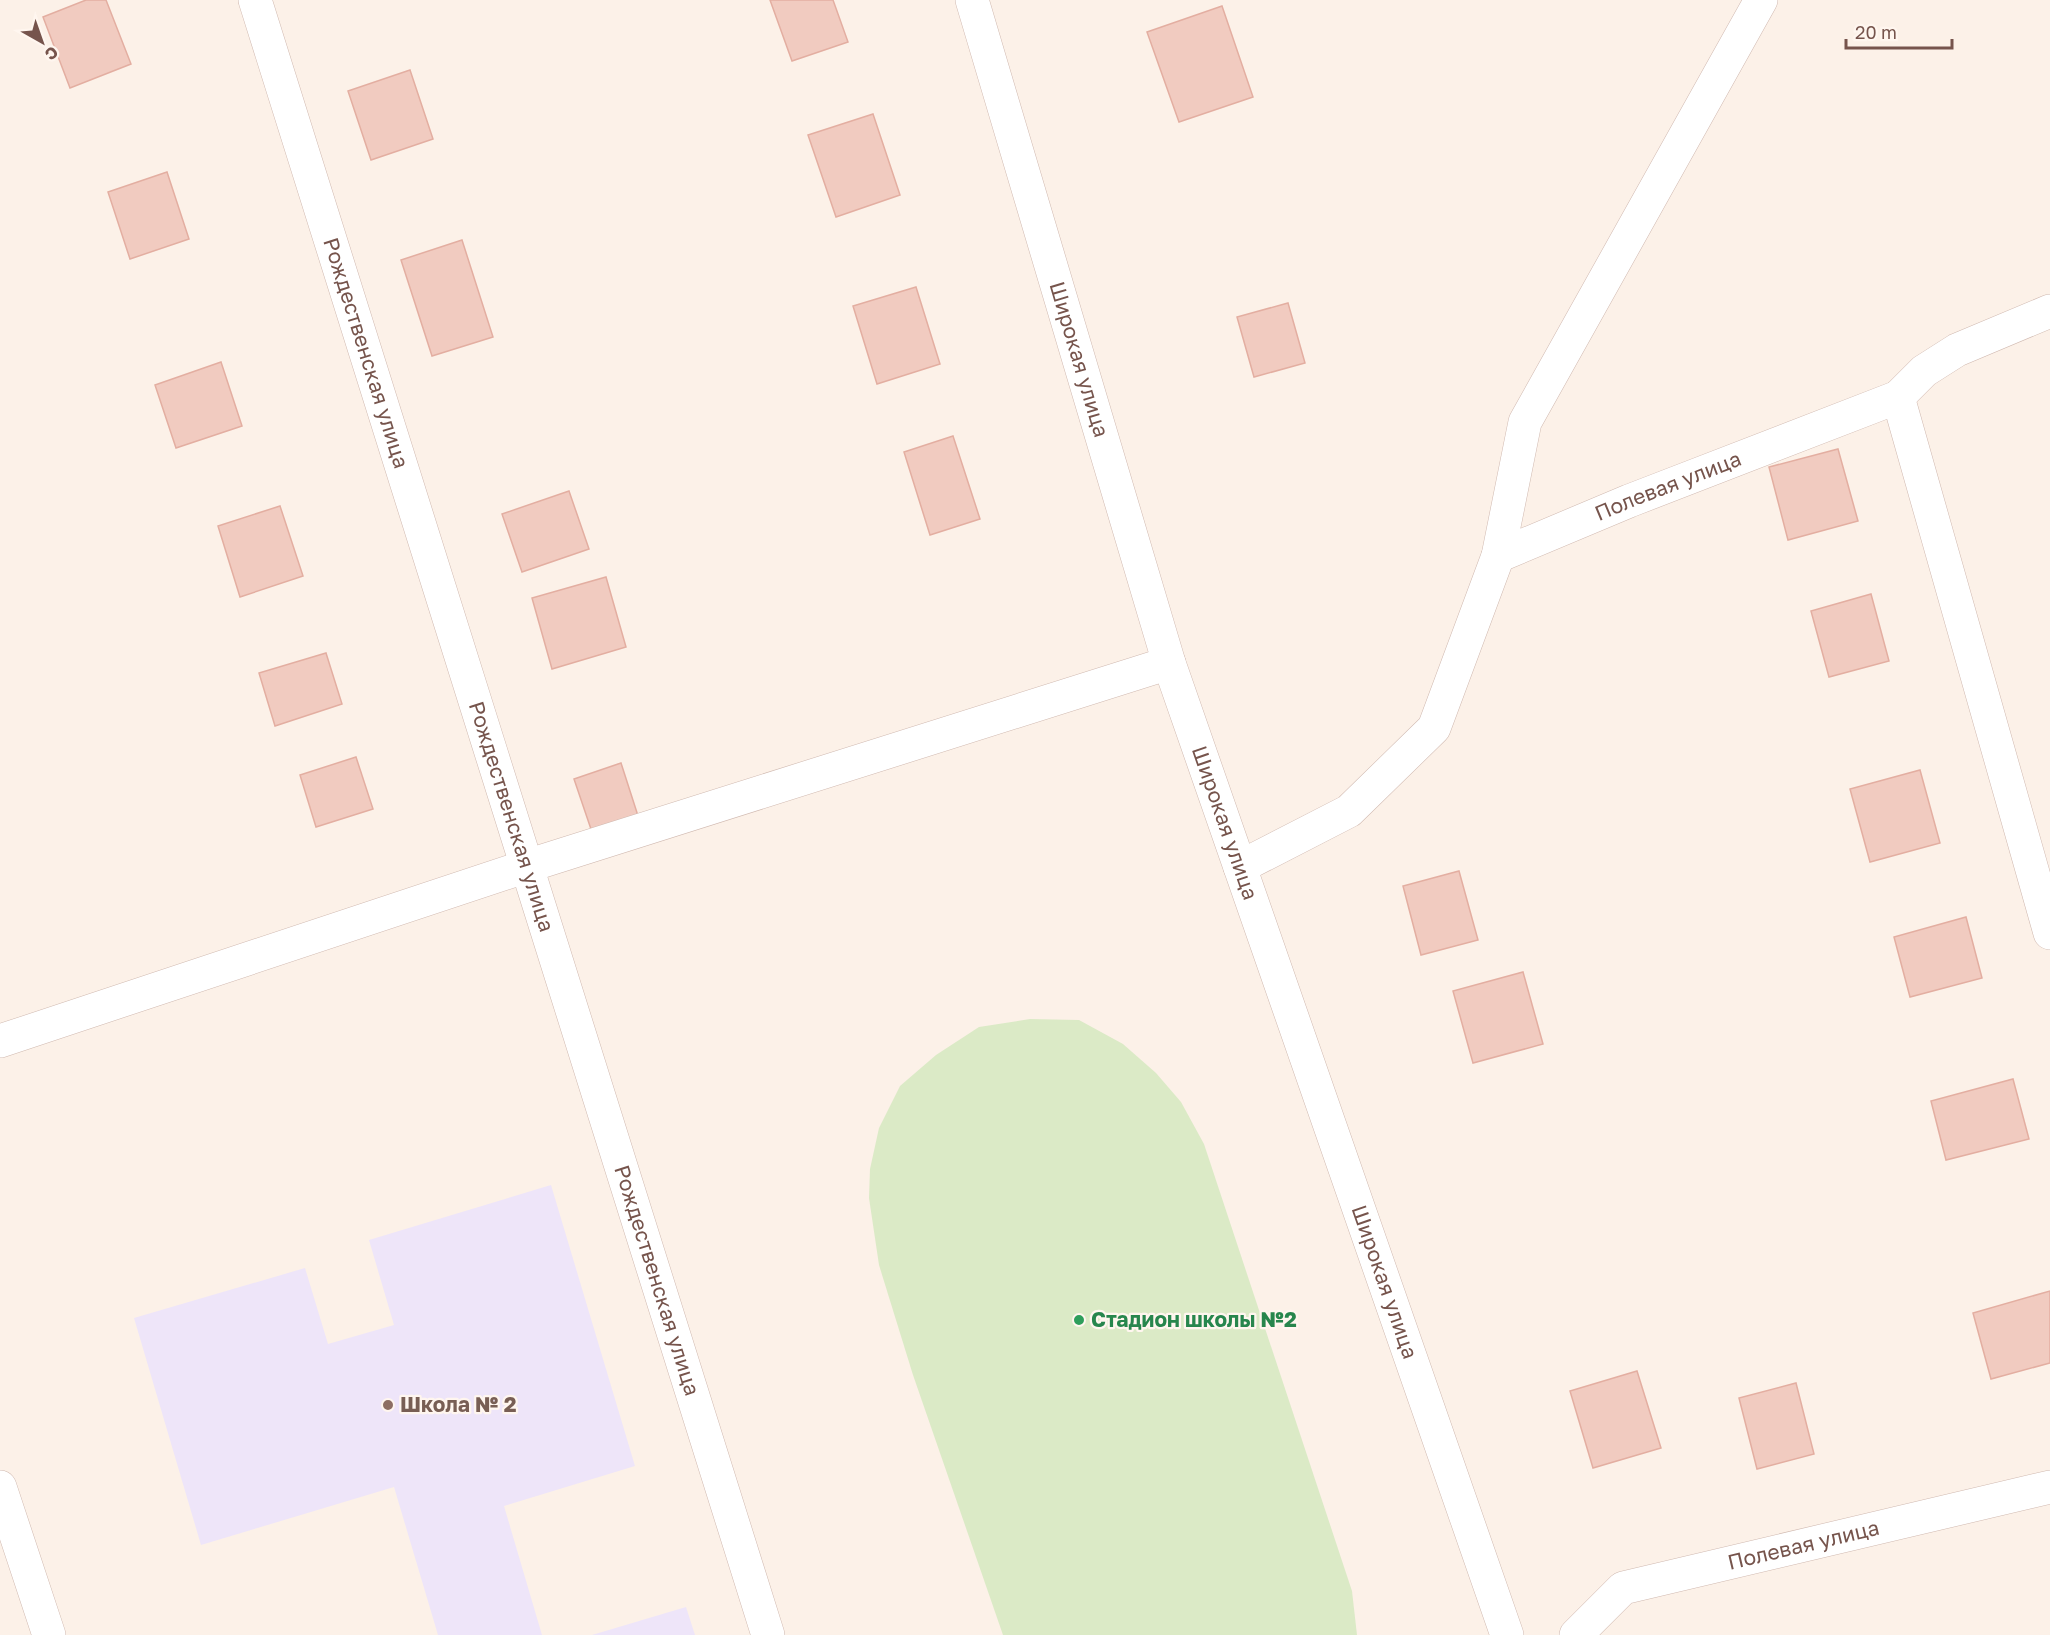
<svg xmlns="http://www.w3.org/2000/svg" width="2050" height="1635" font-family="'Golos Text',sans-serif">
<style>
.education{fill:#eee5f9}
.green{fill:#dbeac6}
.building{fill:#f1cbc0;stroke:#e3aea1;stroke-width:1.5}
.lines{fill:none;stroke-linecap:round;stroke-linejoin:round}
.minor-casing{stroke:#d0b9b0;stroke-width:34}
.minor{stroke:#fff;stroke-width:33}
.leisure-dot{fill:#2e9e5b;stroke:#fff6ef;stroke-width:2}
.education-dot{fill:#8d6e63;stroke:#fff6ef;stroke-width:2}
.labels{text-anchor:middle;stroke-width:4.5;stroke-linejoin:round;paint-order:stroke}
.street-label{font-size:21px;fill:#76544c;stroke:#fff6ef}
.leisure-label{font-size:21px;font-weight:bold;fill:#27864d;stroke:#fff6ef;text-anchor:start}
.education-label{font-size:21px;font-weight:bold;fill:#785e54;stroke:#fff6ef;text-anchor:start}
</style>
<rect width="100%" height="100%" fill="#fcf1e8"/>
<!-- education -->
<path class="education" d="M551,1185l84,281 -131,40 38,129h-104l-44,-148 -193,58 -67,-227 171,-50 23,76 66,-19 -25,-85z
M686,1607l9,28h-103z"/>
<!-- green -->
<path class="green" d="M1030,1019l49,1 44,24 33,29 25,29 23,42 148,447 5,44h-354l-90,-260 -34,-110 -10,-67 1,-29 9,-41 21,-42 36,-31 43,-28z"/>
<!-- building -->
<path class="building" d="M86,0h20l25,64 -61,24 -27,-71z
M770,0h63l15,42 -56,19z
M1222,6l31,91 -74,25 -32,-90z
M410,70l23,69 -62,21 -23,-69z
M873,114l27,81 -64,22 -28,-82z
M167,172l22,67 -59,20 -22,-67z
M462,240l31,97 -61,19 -31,-96z
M916,287l24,77 -63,20 -24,-78z
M1288,303l17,60 -51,14 -17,-60z
M221,362l21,64 -66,22 -21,-63z
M953,436l27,83 -50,16 -26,-83z
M1838,449l20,72 -70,19 -19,-73z
M569,491l20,58 -67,23 -20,-58z
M280,506l23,70 -63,21 -22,-71z
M606,577l20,70 -74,22 -20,-71z
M1871,594l18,67 -60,16 -18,-66z
M326,653l16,51 -67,22 -16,-53z
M356,757l17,52 -57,18 -16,-52z
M621,763l19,59 -46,16 -20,-59z
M1920,770l20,73 -70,19 -20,-73z
M1459,871l19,69 -57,15 -18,-69z
M1966,917l16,61 -72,19 -16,-60z
M1523,972l20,72 -70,19 -20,-72z
M2013,1079l16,60 -83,21 -15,-59z
M2050,1291v72l-59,16 -18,-66z
M1637,1371l24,77 -68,20 -23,-77z
M1796,1383l18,71 -57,15 -18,-71z"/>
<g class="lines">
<defs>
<g id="minor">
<path id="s1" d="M255,0l513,1635"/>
<path id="s2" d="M972,0l197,663 338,972"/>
<path id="s3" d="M1761,0l-236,422 -27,134 131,-55 269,-104 152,536"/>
<path d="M1898,397l26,-26 33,-21 93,-39"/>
<path d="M1240,867l109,-56 85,-83 64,-172"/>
<path d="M0,1041l527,-175 642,-203"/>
<path d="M0,1487l49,148"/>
<path id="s4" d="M1576,1635l47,-47 427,-101"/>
</g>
</defs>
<!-- minor casing -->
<use href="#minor" class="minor-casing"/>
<!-- minor -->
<use href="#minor" class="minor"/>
</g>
<!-- markers -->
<circle class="leisure-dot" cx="1079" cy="1320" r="6"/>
<circle class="education-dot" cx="388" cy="1405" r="6"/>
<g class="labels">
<!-- street labels -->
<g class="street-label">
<text dy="7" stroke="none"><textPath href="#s1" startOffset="370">Рождественская улица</textPath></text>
<text dy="7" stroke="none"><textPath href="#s2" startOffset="375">Широкая улица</textPath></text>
<text dy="7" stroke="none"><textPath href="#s3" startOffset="804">Полевая улица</textPath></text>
<text dy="7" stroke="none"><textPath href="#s1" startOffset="856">Рождественская улица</textPath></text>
<text dy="7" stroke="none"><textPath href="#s2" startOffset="861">Широкая улица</textPath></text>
<text dy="7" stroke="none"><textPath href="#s1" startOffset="1342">Рождественская улица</textPath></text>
<text dy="7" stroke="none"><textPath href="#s2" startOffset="1347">Широкая улица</textPath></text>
<text dy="7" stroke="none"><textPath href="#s4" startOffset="252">Полевая улица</textPath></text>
</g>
<!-- leisure labels -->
<g class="leisure-label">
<text x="1091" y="1327">Стадион школы №2</text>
</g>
<!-- education labels -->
<g class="education-label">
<text x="400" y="1412">Школа № 2</text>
</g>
</g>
<!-- north arrow -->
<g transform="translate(42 42) rotate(140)" stroke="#fff6ef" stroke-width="4.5" paint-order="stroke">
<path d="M0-4.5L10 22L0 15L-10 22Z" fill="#76544c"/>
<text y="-9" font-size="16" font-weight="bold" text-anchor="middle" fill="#76544c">С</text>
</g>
<!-- scale -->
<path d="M1846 39v9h106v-9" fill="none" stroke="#76544c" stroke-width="3"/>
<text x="1855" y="39" font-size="18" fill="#76544c" stroke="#fff6ef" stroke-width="4.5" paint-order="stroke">20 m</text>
</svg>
